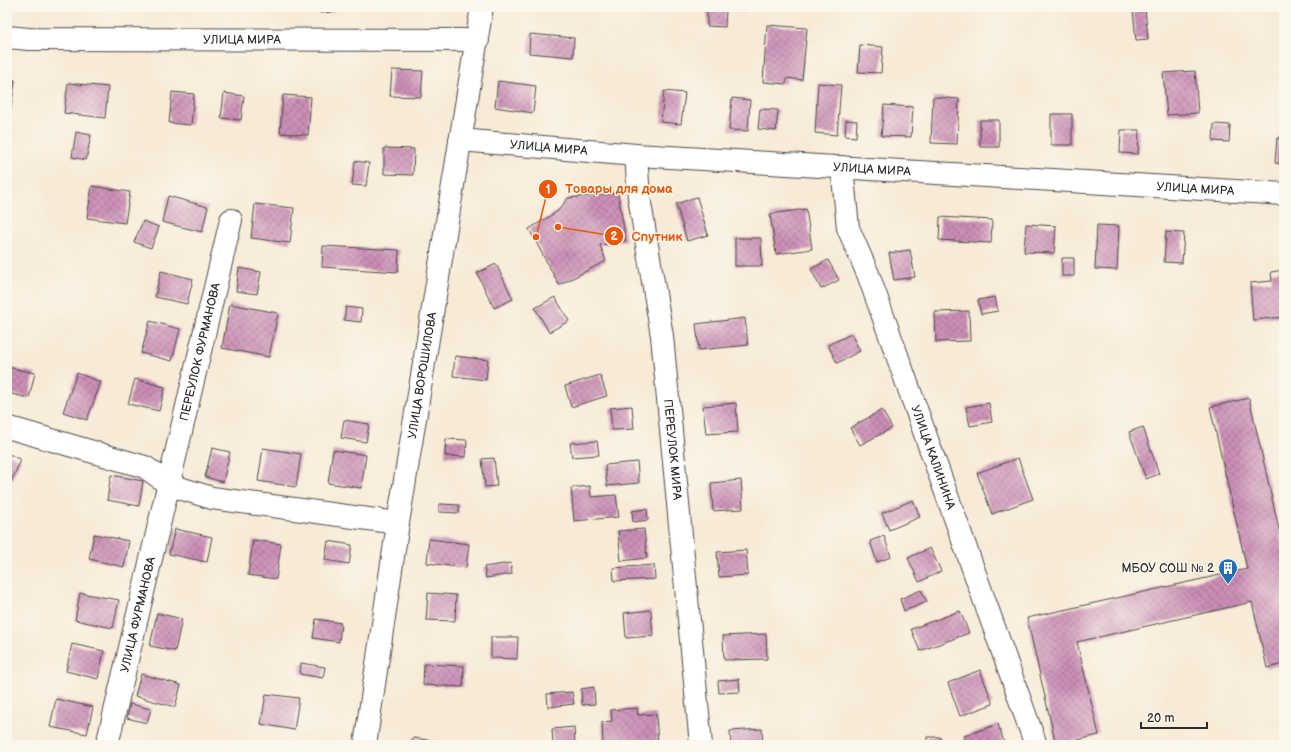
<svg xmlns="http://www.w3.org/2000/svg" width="1291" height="752" font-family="'Balsamiq Sans',sans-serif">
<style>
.building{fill:url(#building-cross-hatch)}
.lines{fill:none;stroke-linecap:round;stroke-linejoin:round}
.minor-casing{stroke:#4a4845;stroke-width:24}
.secondary-casing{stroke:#4a4845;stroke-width:24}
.minor{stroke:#fff;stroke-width:22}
.secondary{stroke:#fff;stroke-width:22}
.labels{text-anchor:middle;stroke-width:3;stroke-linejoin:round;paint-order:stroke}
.street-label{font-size:12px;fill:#2b2b2b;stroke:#fbf7ec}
.poi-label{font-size:12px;fill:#2b2b2b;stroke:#fbf7ec;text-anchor:end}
.leader{fill:none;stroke:#e8590c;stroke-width:1.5}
.callout-dot{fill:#e8590c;stroke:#fbf7ec;stroke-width:1.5}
.mark-label{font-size:12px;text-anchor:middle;font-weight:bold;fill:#fff}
.callout-label{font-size:13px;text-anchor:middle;font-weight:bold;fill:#e8590c;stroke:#fbf7ec;stroke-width:3;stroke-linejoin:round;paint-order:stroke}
</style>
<defs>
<pattern id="building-cross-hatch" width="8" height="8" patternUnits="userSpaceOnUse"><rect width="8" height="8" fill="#cc8fb7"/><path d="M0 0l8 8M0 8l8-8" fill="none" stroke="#a67595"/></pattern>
</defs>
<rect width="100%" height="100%" fill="#fbf7ec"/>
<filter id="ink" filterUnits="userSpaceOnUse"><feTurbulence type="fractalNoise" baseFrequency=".025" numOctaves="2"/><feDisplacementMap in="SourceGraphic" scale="8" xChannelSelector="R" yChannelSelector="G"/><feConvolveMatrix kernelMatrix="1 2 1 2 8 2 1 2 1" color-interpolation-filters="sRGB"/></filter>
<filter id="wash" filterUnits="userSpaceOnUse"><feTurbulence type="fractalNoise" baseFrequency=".012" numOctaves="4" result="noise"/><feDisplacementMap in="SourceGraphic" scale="16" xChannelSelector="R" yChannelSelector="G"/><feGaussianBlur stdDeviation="0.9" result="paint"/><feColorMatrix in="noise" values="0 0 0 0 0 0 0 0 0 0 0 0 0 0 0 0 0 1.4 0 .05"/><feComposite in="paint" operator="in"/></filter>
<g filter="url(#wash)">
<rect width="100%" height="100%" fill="#f7ead6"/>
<g id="blocks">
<!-- building -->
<path class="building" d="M320,7h13l1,5 -14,1z
M707,7h38v4l-19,-1 -1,17 -18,-1z
M1145,9l3,30 -12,1 -3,-30z
M767,25l40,3 -5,52 -15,-2 -1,6 -23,-2z
M530,34l44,4 -1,19 -44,-4z
M860,45l23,2 -2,26 -23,-1z
M392,70l31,1 -2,26 -31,-1z
M1195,71l3,42 -31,2 -4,-42z
M7,79l8,1 -5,35 -3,-1z
M498,81l38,5 -3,27 -38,-6z
M68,83l40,4 -3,31 -41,-5z
M818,83l23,2 -4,50 -22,-2z
M664,91l21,2 -4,31 -20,-2z
M172,92l22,2 -3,31 -22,-2z
M224,93l20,3 -3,24 -20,-2z
M283,95l28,2 -3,38 -28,-2z
M933,97l26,2 -2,45 -26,-1z
M732,98l18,2 -2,31 -19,-1z
M884,105l29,2 -2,30 -30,-1z
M760,109l18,1 -2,21 -18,-2z
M1051,114h21v31h-21z
M846,120l11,1 -1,16 -11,-1z
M980,120h19v27h-19z
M1214,124l16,1 -1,17 -16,-1z
M1121,130h18l-1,24 -18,-1z
M76,132l15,3 -5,25 -14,-3z
M1277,138l7,1v25l-9,-1z
M384,148l30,1 -1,26 -29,-1z
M355,161l14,2 -3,23 -14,-1z
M92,186l38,6 -5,31 -38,-5z
M618,193l8,48 -26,4 6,16 -47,24 -30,-56 29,-18 10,-13z
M168,196l40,11 -6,25 -40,-10z
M697,197l11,38 -21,6 -11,-37z
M255,204l39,4 -4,35 -39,-5z
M806,209l6,40 -36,5 -6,-40z
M940,217l52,3 -1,23 -52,-3z
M143,221l16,6 -8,21 -17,-6z
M1026,224l30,2 -2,27 -30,-1z
M1097,225l22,1 -2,44 -22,-1z
M1166,232l18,1 -2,30 -18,-1z
M735,238h26l1,28h-27z
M323,246l76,4 -1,22 -76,-5z
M910,250l5,27 -21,3 -5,-27z
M1062,258h12v18h-12z
M828,260l11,20 -18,9 -10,-20z
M496,264l17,35 -19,9 -17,-35z
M239,268l22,4 -4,22 -21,-3z
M1284,270v47l-31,3 -3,-37 22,-2 -1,-9z
M161,271l32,8 -6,25 -32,-7z
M555,297l14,24 -20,11 -14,-24z
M995,297l3,14 -17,3 -3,-14z
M230,304l48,9 -9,44 -47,-9z
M346,307l16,2 -1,13 -17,-2z
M969,311l1,30 -34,1 -1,-30z
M745,318l3,27 -49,5 -3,-26z
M150,321l30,8 -8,32 -31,-8z
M851,334l9,17 -23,12 -9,-18z
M455,356l33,4 -2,20 -33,-4z
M7,367l28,6 -6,25 -22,-5z
M77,373l24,9 -14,38 -24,-8z
M600,375l7,21 -36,11 -6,-21z
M135,379l30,8 -6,24 -31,-7z
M1249,398l35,153v113l-17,4 -15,-66 -175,40 22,93 -43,10 -29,-127 220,-49 -37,-162z
M736,403l2,29 -32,2 -3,-28z
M989,403l3,19 -22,4 -4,-19z
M632,406l2,23 -22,1 -2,-22z
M882,410l10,18 -32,17 -10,-17z
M344,420l25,4 -3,18 -25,-4z
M1143,427l16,47 -13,5 -17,-47z
M446,439l21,1 -1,17 -21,-1z
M597,441l2,14 -27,2 -2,-14z
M212,448l18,4 -7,30 -18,-5z
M263,448l38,6 -5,33 -38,-6z
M333,450l33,5 -5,33 -33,-5z
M7,453l14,7 -12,26 -2,-1z
M494,458l3,28 -12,1 -3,-28z
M1018,458l15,41 -41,15 -15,-41z
M637,462l2,21 -32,3 -2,-21z
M111,475l32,6 -4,25 -32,-6z
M741,480l2,29 -30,2 -2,-28z
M590,486l1,11 25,-2 3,22 -45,4 -3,-33z
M913,500l7,17 -31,13 -7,-17z
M439,504l20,1v8l-20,-1z
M647,509l1,11 -15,2 -1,-11z
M175,529l37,8 -5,25 -38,-8z
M644,529l3,29 -26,3 -3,-30z
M94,534l35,7 -5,26 -35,-8z
M884,536l7,21 -14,5 -7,-21z
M429,539l40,5 -3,24 -39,-5z
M253,540l28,4 -5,35 -28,-4z
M328,541l24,4 -3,19 -24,-4z
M930,548l11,23 -22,11 -11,-24z
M746,550l2,25 -29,2 -2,-25z
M511,563l1,11 -26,4 -2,-11z
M654,565l1,14 -41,2 -1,-13z
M921,590l6,12 -23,9 -4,-12z
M80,593l39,7 -6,28 -38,-8z
M428,593l28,2 -1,26 -29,-1z
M651,610l2,26 -27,2 -2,-25z
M960,611l9,22 -49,18 -9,-22z
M157,613l25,6 -7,32 -25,-5z
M316,619l25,4 -2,19 -26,-4z
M766,634l1,25 -43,1 -1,-24z
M491,637h27l-1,22 -26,-1z
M72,644l32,7 -6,28 -32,-8z
M301,663l24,4 -2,11 -23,-4z
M424,664l40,2 -1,21 -40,-2z
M980,670l13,34 -33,12 -12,-33z
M141,674l40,11 -6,22 -40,-11z
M739,679l1,13 -21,1 -1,-12z
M594,687l1,17 -13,1 -1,-16z
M572,692l2,12 -26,3 -1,-13z
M266,694l33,4 -5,32 -33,-6z
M56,699l37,8 -6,27 -37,-7z
M130,704l21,5 -4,14 -20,-5z
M637,708l1,7 18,-1 2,31h-55l-1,-23 10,-1 -1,-11z
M998,724l7,21h-37l-4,-9z
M574,727l1,18h-22l-1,-16z
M762,729l1,16h-32l-1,-14z
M927,737h13l1,8h-14z
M413,738l45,6v1h-46z
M486,742l17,1v2h-17z"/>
</g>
</g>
<g filter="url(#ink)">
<use href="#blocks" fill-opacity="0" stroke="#4a4845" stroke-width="1"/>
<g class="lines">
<defs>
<g id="minor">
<path id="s1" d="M7,37l22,2 449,1"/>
<path id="s2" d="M460,140l176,15 648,39"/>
<path id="s3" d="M636,155l3,42 23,139 39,409"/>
<path id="s4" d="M842,167l6,61 20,46 168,471"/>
<path d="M7,427l138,40 25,18 42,13 186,25"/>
<path id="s5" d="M107,745l124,-525"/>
</g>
<g id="secondary">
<path id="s6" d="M365,745l33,-222 84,-516"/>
</g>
</defs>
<!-- minor casing -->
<use href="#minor" class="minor-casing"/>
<!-- secondary casing -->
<use href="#secondary" class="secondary-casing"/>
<!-- minor -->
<use href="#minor" class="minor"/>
<!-- secondary -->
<use href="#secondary" class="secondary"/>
</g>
</g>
<!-- icons -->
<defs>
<symbol id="building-pin" viewBox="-11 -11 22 30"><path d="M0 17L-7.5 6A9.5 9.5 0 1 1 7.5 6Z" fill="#1f6fb2" stroke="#fbf7ec"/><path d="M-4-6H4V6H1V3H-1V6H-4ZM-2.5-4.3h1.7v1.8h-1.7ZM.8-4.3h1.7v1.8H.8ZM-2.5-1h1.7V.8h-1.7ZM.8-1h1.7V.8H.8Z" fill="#fff"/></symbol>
</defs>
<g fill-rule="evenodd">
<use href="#building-pin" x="1217" y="557" width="22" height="30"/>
</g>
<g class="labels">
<!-- street labels -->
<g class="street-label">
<text dy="4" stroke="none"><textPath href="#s1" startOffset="235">УЛИЦА МИРА</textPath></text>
<text dy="4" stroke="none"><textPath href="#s2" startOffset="89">УЛИЦА МИРА</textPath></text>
<text dy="4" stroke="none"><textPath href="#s2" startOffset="413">УЛИЦА МИРА</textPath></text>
<text dy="4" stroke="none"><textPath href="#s2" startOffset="737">УЛИЦА МИРА</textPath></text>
<text dy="4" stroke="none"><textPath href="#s5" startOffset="404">ПЕРЕУЛОК ФУРМАНОВА</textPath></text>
<text dy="4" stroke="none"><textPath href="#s6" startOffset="374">УЛИЦА ВОРОШИЛОВА</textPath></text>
<text dy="4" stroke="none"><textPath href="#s3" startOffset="297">ПЕРЕУЛОК МИРА</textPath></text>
<text dy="4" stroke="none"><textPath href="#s4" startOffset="306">УЛИЦА КАЛИНИНА</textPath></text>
<text dy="4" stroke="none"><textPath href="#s5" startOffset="134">УЛИЦА ФУРМАНОВА</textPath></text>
</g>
<!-- poi labels -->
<g class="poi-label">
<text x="1214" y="572">МБОУ СОШ № 2</text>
</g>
</g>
<!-- callouts -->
<path class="leader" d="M536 237L548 189M558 227L614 236"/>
<g class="callout-dot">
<circle cx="536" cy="237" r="4"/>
<circle cx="558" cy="227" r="4"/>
<circle cx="548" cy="189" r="10"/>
<circle cx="614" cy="236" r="10"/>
</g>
<g class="mark-label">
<text x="548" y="193">1</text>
<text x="614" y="240">2</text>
</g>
<g class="callout-label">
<text x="619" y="193">Товары для дома</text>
<text x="657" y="241">Спутник</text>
</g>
<!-- margin -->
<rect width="1291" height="752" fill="none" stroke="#fbf7ec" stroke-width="24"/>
<!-- scale -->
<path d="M1141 722v6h66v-6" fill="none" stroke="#2b2b2b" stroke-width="2"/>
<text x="1147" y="722" font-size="12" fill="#2b2b2b" stroke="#fbf7ec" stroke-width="3" paint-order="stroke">20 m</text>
</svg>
